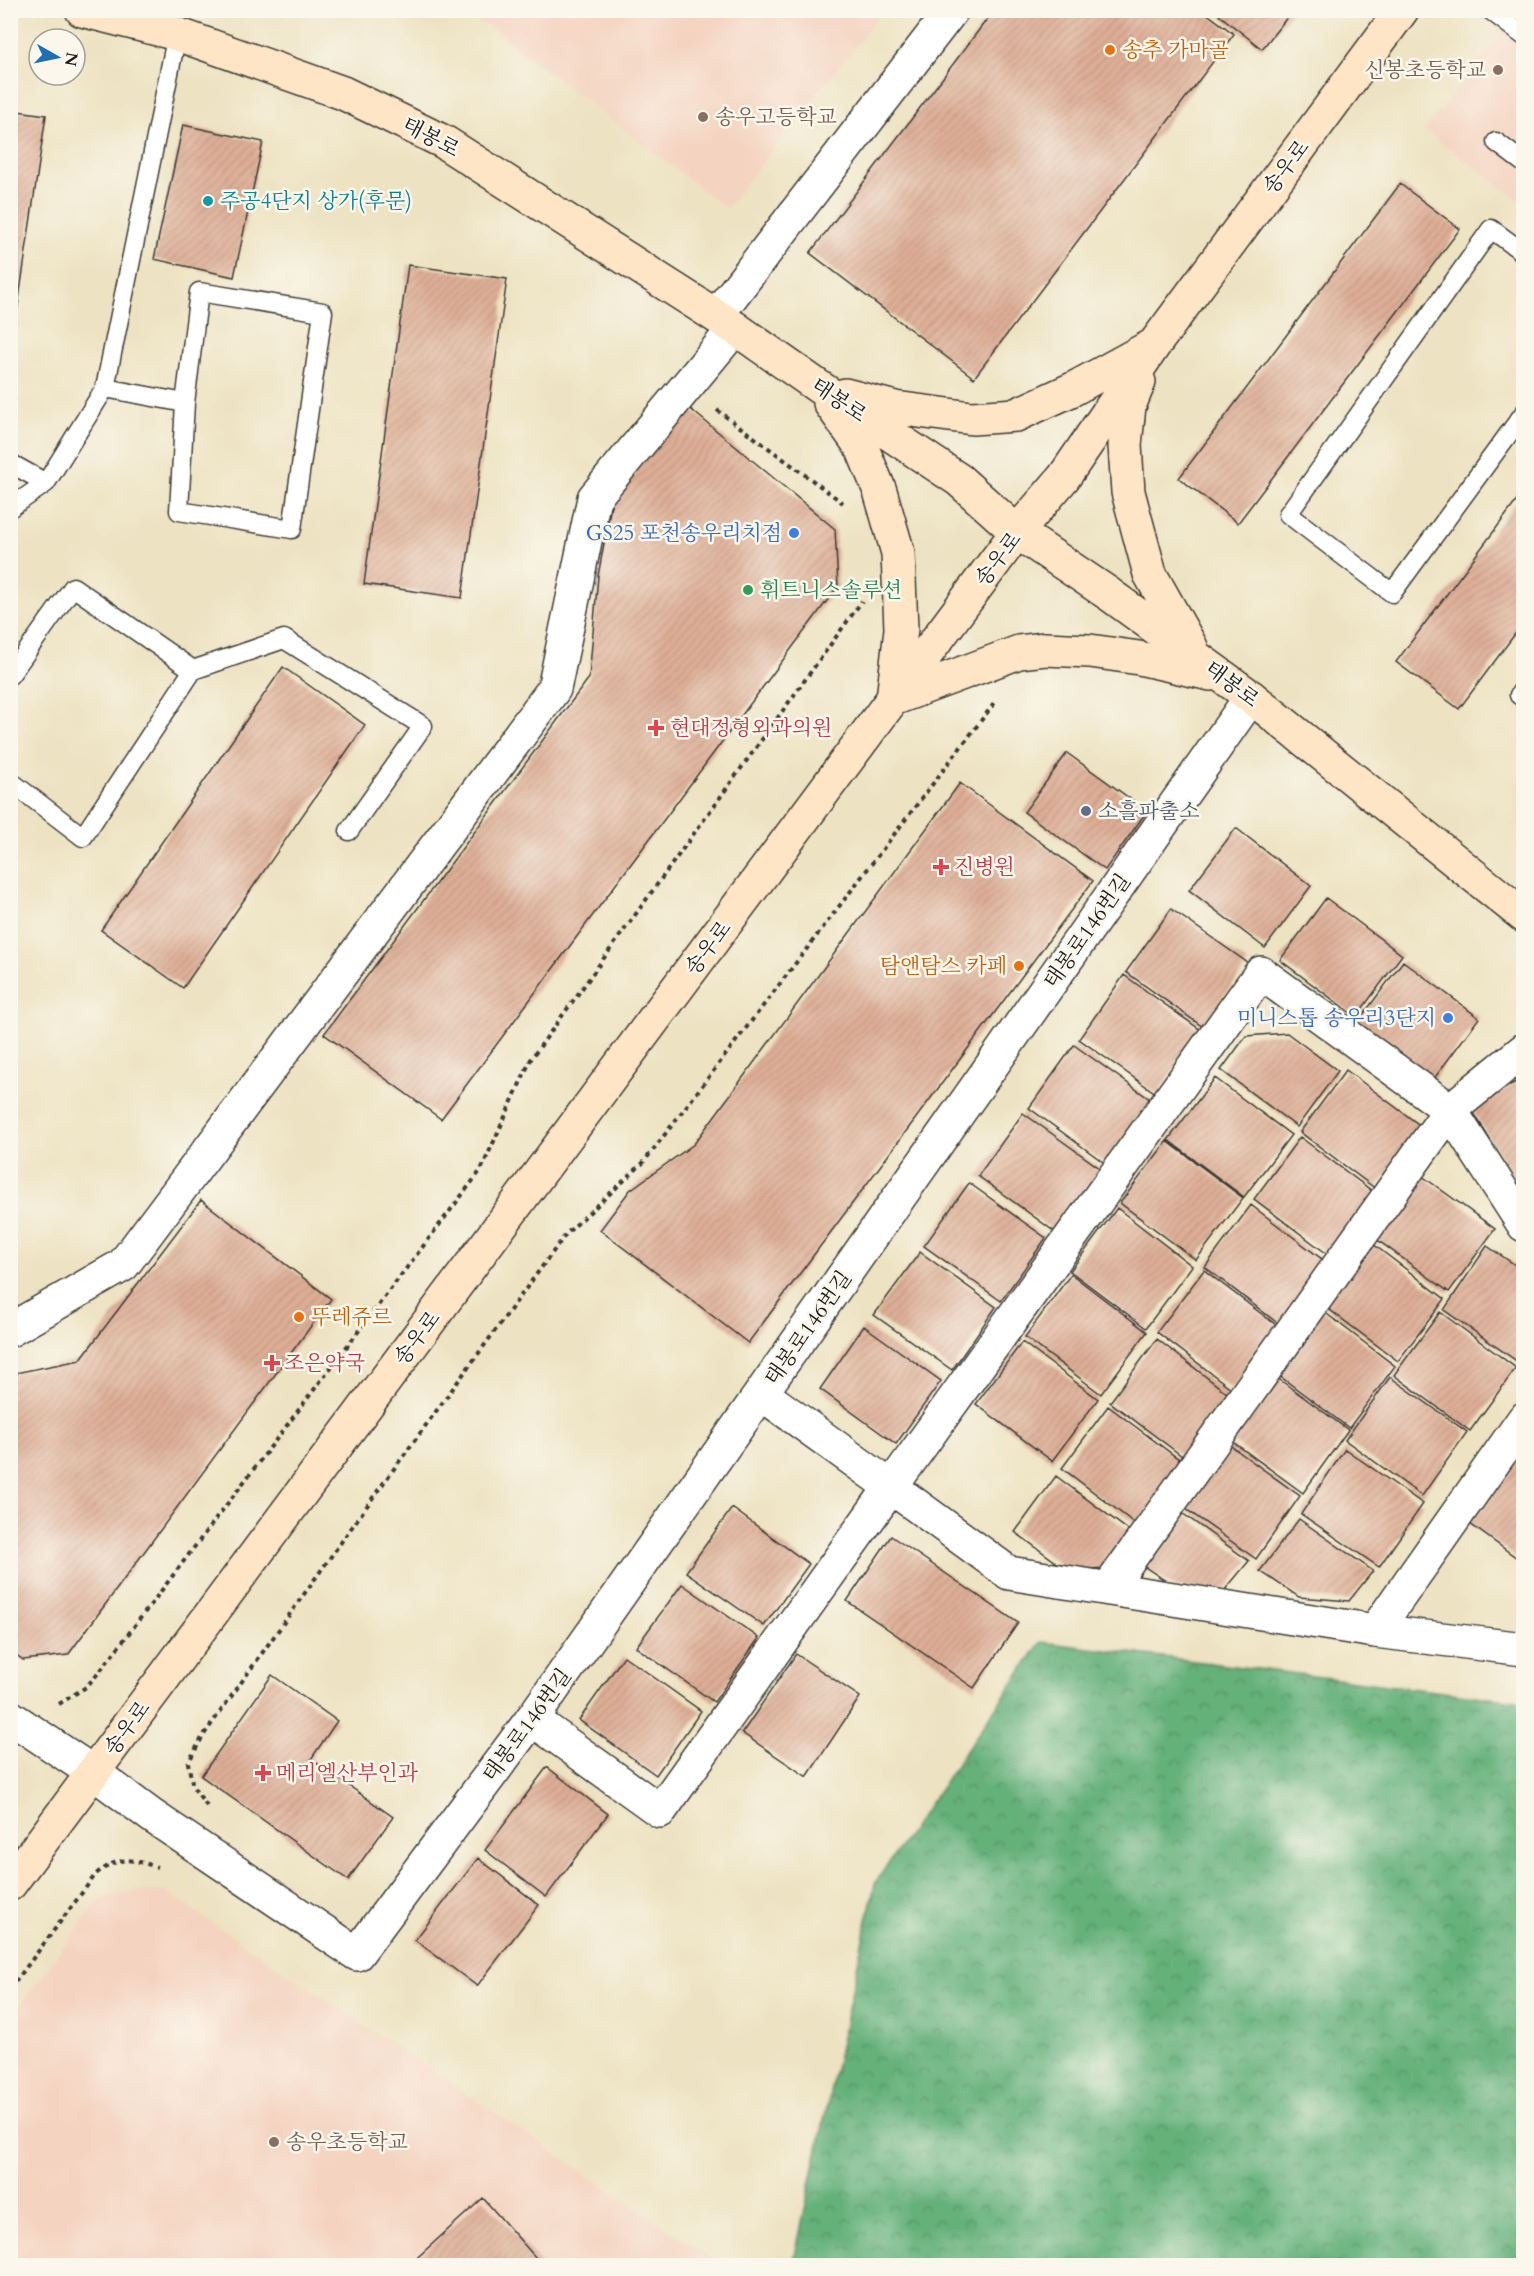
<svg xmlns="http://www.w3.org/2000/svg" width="1534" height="2276" font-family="Cardo,'Noto Serif KR',serif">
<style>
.built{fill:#f4d3c0}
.forest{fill:url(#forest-crowns);stroke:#40664b;stroke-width:1.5}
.building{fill:url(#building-hatch)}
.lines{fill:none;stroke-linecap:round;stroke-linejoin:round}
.service-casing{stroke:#3b3a35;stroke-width:21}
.minor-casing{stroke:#3b3a35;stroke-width:36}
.tertiary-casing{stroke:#3b3a35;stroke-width:36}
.secondary-casing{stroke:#3b3a35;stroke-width:36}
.path{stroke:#3b3a35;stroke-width:4;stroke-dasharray:4.5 4.5;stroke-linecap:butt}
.service{stroke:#fff;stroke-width:18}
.minor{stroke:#fff;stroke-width:33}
.tertiary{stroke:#fff;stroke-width:33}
.secondary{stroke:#fde5c5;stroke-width:33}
.food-dot{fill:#e8710a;stroke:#fbf7ec;stroke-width:2}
.education-dot{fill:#8d6e63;stroke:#fbf7ec;stroke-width:2}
.culture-dot{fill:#0f9aa8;stroke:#fbf7ec;stroke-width:2}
.shop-dot{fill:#3f7fe0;stroke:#fbf7ec;stroke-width:2}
.leisure-dot{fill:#2e9e5b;stroke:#fbf7ec;stroke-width:2}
.health-dot{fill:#e0444e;stroke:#fbf7ec;stroke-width:2}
.service-dot{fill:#5c6f8a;stroke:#fbf7ec;stroke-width:2}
.labels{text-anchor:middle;stroke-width:5;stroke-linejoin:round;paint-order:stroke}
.food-label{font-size:21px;fill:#c56008;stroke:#fbf7ec;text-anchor:start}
.education-label{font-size:21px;fill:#785e54;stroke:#fbf7ec;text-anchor:start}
.street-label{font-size:21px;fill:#1c1c1c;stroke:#fbf7ec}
.culture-label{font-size:21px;fill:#0d838f;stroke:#fbf7ec;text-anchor:start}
.shop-label{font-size:21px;fill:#366cbe;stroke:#fbf7ec;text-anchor:end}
.leisure-label{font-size:21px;fill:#27864d;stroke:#fbf7ec;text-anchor:start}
.health-label{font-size:21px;fill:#be3a42;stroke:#fbf7ec;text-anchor:start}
.service-label{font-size:21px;fill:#4e5e75;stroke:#fbf7ec;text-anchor:start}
</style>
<defs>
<pattern id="forest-crowns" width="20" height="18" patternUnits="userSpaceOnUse" patternTransform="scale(1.5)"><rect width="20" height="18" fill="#65b17a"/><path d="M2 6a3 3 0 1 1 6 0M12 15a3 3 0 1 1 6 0" fill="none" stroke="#528f63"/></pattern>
<pattern id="building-hatch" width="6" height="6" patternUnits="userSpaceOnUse" patternTransform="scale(1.5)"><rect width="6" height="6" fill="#deaf96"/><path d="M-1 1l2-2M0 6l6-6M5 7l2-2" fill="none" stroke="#be9681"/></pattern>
</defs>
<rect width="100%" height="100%" fill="#fbf7ec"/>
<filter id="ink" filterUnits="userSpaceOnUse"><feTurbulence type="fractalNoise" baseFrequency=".0167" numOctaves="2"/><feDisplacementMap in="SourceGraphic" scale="12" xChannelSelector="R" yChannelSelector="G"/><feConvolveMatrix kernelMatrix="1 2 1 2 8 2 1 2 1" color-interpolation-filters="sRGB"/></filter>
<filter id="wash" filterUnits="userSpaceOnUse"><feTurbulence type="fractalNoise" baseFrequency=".008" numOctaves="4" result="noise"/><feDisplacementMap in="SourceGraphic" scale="24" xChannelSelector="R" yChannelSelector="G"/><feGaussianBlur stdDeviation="1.35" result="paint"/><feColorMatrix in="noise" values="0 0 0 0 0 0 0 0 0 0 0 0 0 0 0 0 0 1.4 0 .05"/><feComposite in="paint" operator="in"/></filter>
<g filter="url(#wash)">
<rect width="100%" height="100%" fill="#ede2c1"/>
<!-- built -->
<path class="built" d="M444,11h439l-157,197 -237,-182z
M1519,11h4v192l-98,-73z
M133,1891l33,1 555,373h-710l-1,-247 90,-119z"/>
<!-- forest -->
<path class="forest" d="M1041,1642l482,60v563h-730l82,-382z"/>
<g id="blocks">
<!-- building -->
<path class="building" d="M994,10h208l32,24 -260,344 -164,-125z
M1213,10h80l-31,39z
M10,110l36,5 -34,231h-2z
M183,125l80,17 -29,135 -80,-18z
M1400,184l60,45 -222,294 -59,-45z
M408,265l99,14 -45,319 -98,-14z
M688,407l147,122 3,57 -397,533 -117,-85 265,-356 9,-102 14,-76z
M1524,491v131l-65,87 -63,-47z
M283,667l82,58 -182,263 -82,-58z
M1067,753l80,58 -42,59 -81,-58z
M960,783l133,98 -345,462 -148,-113 30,-40 64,-46z
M1236,828l75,58 -46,62 -76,-58z
M1326,898l76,57 -46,62 -76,-57z
M1171,909l77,54 -45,64 -77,-55z
M1403,961l76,57 -46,62 -76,-57z
M1124,975l78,56 -45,63 -78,-55z
M1287,1033l51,38 -41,56 -76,-57 25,-34z
M1074,1045l77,55 -45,64 -77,-56z
M1346,1070l76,57 -46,62 -76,-57z
M1524,1077v104l-7,4 -46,-77z
M1215,1078l76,57 -47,62 -76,-57z
M1023,1113l78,56 -46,63 -77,-56z
M1300,1137l76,57 -46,62 -76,-57z
M1167,1141l76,57 -47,62 -76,-57z
M1418,1173l77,56 -46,63 -77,-56z
M969,1183l77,55 -45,63 -77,-55z
M201,1200l130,99 -263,356 -45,5 -13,-10v-276l70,-14z
M1251,1205l76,58 -47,62 -75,-58z
M1117,1208l75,58 -46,62 -76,-57z
M1369,1241l76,58 -47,62 -76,-57z
M1487,1246l37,25v90l-3,3 -77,-54z
M920,1252l76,55 -44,63 -78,-55z
M1204,1270l76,58 -48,61 -75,-57z
M1071,1274l76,58 -46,62 -76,-57z
M1319,1308l76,58 -46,62 -76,-57z
M1440,1312l76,56 -46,63 -76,-56z
M864,1326l77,55 -45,63 -76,-55z
M1157,1339l75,58 -46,62 -76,-57z
M1022,1342l76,57 -46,62 -76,-57z
M1272,1374l76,56 -45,63 -77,-56z
M1390,1377l77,55 -45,64 -77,-56z
M1108,1406l76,57 -47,62 -75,-57z
M1224,1441l76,55 -44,63 -77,-55z
M1345,1449l78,55 -44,63 -78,-53z
M1511,1458l13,9v96l-58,-42z
M1056,1476l76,57 -26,35 -39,2 -52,-38z
M732,1508l77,56 -45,62 -78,-54z
M1175,1508l74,53 -25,30 -49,-4 -39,-26z
M1299,1519l74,52 -24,30 -50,-4 -39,-26z
M891,1536l127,87 -44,65 -127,-87z
M682,1584l77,54 -45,64 -78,-55z
M796,1654l64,43 -53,80 -65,-44z
M624,1656l77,55 -45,64 -77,-55z
M272,1675l65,46 -26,38 82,58 -45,63 -147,-104z
M547,1767l61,47 -62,83 -61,-47z
M478,1858l61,47 -62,81 -62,-46z
M483,2198l60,68h-135z"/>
</g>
</g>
<g filter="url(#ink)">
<use href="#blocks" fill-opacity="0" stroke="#3b3a35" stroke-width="1.5"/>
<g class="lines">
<defs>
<path id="service" d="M1490,10l34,26
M1496,142l28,21
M1524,253l-33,-24 -203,285 104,79 132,-180
M105,388l80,15 14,-111 124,20 -31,217 -113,-18 6,-108
M10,463l36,20
M10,508l36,-25 59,-95 72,-354
M193,670l91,-31 139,87 -74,105
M10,675l63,-88 120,83 -110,167 -73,-56
M1524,688l-5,7 5,3"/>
<path id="minor" d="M716,316l236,-306
M10,1330l113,-65 431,-576 40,-191 141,-170
M762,1394l129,93 370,-514 189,137 74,115
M1108,1589l342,-479 74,-60
M1375,1631l149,-212
M10,1717l84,56
M532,1719l128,92 231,-324 118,86 366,58 149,18"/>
<path id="tertiary" d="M94,1773l58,43 205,138 175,-235 719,-1022"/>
<path id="secondary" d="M82,10l95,24 166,59 101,49 291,186 84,59 140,93 58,52 92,62 142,103 273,219
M1139,382l-10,24 -4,39 3,47 22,82 41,73
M845,395l50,13 77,10 44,-3 57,-26 77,-42
M830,403l32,45 18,43 18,62 3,76 -8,70 126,-47 26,-3 45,2 49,7 71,16
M10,1884l1007,-1352 47,-55 90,-132 248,-335"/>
</defs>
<!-- service casing -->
<use href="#service" class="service-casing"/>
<!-- minor casing -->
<use href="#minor" class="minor-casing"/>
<!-- tertiary casing -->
<use href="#tertiary" class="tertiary-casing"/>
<!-- secondary casing -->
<use href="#secondary" class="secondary-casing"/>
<!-- path -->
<path class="path" d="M717,410l126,93
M59,1704l27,-17 15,-17 380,-500 50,-111 331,-458
M207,1806l-14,-19 -5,-24 15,-27 171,-240 192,-262 77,-71 353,-462
M10,1989l86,-115c24,-18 33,-16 61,-7"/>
<!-- service -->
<use href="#service" class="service"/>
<!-- minor -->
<use href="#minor" class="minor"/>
<!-- tertiary -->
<use href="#tertiary" class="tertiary"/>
<!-- secondary -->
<use href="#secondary" class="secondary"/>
</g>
</g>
<!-- markers -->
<g class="food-dot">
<circle cx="1110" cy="50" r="6"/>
<circle cx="1019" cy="966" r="6"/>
<circle cx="299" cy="1317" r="6"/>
</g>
<g class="education-dot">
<circle cx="1498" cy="70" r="6"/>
<circle cx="703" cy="117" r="6"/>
<circle cx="274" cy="2142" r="6"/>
</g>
<circle class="culture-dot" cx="208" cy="201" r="6"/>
<g class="shop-dot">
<circle cx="794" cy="533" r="6"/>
<circle cx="1448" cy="1018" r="6"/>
</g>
<circle class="leisure-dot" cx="748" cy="590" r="6"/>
<g class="health-dot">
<path d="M653 719h6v6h6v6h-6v6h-6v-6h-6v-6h6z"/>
<path d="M938 858h6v6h6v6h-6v6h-6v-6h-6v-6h6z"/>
<path d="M269 1354h6v6h6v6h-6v6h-6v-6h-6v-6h6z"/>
<path d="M260 1764h6v6h6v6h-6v6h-6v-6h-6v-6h6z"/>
</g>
<circle class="service-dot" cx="1086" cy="811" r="6"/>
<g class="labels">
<!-- food labels -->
<g class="food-label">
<text x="1122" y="57">송추 가마골</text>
<text x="1007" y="973" text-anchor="end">탐앤탐스 카페</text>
<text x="311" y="1324">뚜레쥬르</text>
</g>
<!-- education labels -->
<g class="education-label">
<text x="1486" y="77" text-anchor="end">신봉초등학교</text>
<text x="715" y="124">송우고등학교</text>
<text x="286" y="2149">송우초등학교</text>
</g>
<!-- street labels -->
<g class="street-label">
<text transform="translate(431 137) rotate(28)" y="7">태봉로</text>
<text transform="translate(1286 167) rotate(-53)" y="7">송우로</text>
<text transform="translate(839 400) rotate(34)" y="7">태봉로</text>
<text transform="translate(998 559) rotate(-53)" y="7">송우로</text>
<text transform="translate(1232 684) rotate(37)" y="7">태봉로</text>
<text transform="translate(1087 931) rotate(-55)" y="7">태봉로146번길</text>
<text transform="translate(708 948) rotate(-53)" y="7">송우로</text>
<text transform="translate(808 1328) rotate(-55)" y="7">태봉로146번길</text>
<text transform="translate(417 1338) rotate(-53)" y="7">송우로</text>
<text transform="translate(527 1725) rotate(-54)" y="7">태봉로146번길</text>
<text transform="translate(127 1728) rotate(-54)" y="7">송우로</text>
</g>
<!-- culture labels -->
<g class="culture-label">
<text x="220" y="208">주공4단지 상가(후문)</text>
</g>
<!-- shop labels -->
<g class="shop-label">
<text x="782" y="540">GS25 포천송우리치점</text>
<text x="1436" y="1025">미니스톱 송우리3단지</text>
</g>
<!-- leisure labels -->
<g class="leisure-label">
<text x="760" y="597">휘트니스솔루션</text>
</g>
<!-- health labels -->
<g class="health-label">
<text x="670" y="735">현대정형외과의원</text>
<text x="954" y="874">진병원</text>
<text x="284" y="1370">조은약국</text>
<text x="276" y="1780">메리엘산부인과</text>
</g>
<!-- service labels -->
<g class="service-label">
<text x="1098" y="818">소흘파출소</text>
</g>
</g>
<!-- margin -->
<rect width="1534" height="2276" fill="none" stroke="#fbf7ec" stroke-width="36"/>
<!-- north arrow -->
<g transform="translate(57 57) rotate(99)"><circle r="28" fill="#fbf7ec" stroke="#a29f99" stroke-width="1.5"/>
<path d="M0-4.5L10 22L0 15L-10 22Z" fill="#1f6fb2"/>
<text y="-9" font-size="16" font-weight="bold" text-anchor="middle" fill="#1c1c1c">N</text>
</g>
</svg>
